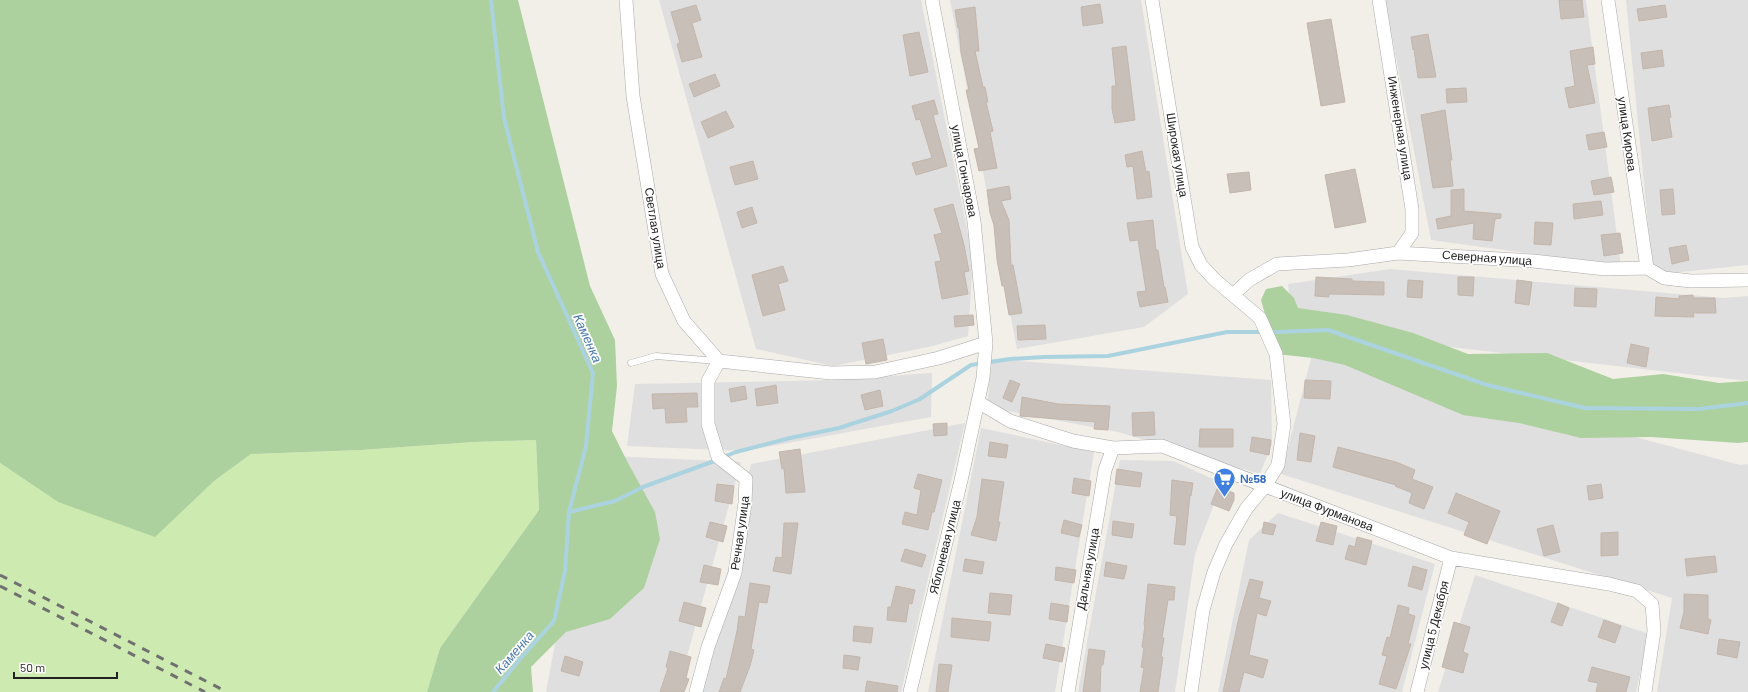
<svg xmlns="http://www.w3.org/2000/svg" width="1748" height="692" font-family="Barlow,sans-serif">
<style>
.residential{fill:#e0dfdf}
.grass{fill:#cdebb0}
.forest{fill:#add19e}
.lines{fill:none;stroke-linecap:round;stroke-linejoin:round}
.stream{stroke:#aad3df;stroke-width:4}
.building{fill:#c7bfb8;stroke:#c4b6ab}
.lane-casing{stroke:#a9a9a9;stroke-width:7}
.street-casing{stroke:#a9a9a9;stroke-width:14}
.lane{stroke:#fff;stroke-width:6}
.street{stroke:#fff;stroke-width:13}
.rail{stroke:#707070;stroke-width:3;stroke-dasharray:8 8;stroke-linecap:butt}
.labels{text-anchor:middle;stroke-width:3.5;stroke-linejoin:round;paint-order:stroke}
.street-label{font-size:12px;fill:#222;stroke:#fff}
.shop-label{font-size:12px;font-weight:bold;fill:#366cbe;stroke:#fff;text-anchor:start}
.water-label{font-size:13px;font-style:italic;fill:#4a7aab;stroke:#fff}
</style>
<rect width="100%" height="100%" fill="#f2efe9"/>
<!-- residential -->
<path class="residential" d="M659,0h262l52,259 -5,77 -35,10 -100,20 -77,-17z
M950,0h191l47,294 -44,33 -127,22z
M1385,0h201l35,266 -190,-26z
M1626,0h122v265l-95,10z
M1390,269l334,29 24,-2v85l-455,-52 -5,-45z
M1313,351l427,114 8,-1v228h-91l15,-94 -391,-124z
M992,359l279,21 1,64 -12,30 -142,-42 -131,-25z
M932,373l-1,44 -187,34 -117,-5 8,-62 198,-4z
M965,423l-64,269h-200l50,-228z
M981,428l113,24 -39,240h-127z
M590,455l151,7 -64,230h-131z
M1120,460l53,1 49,22 -27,71 -20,138h-97z
M1278,513l157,51 -33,128h-184l31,-152z
M1475,575l174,59 -13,58h-198z"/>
<!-- grass -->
<path class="grass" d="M536,440l3,70 -99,138 -13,44h-427v-229l58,39 156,-21 37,-27 110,-4 113,-8z"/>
<!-- forest -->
<path class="forest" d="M0,0h518l72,286 25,54 2,46 -5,45 16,32 27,49 5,27 -16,49 -34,31 -44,13 -35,35 2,25h-106l13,-44 99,-138 -3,-70 -62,2 -113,8 -110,4 -37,27 -59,56 -97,-35 -58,-39z
M1282,286l12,12 4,10 49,7 66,18 55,21 79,-1 66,26 50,-5 56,9 29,-2v61l-10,1 -87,-6 -70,1 -62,-15 -56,-8 -118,-50 -32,-7 -37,-4 -15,-54 5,-11z"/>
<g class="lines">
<!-- stream -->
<path class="stream" d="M491,0l13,118 34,134 55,121 -7,73 -17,66 -4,59 -11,50 -34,38 -27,33
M723,457l13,-5 54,-14 49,-10 53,-17 28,-12 51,-34 39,-6 34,-2 64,-1 119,-24h50l51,-2 159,55 98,23 114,1 49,-6
M569,512l46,-11 28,-14 74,-27"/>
</g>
<!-- building -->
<path class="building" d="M1559,0h23l2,17 -23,2z
M1100,4l3,19 -20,3 -2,-19z
M696,5l5,15 -9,3 10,34 -20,5 -5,-18 3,-1 -9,-31z
M1665,5l2,12 -28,4 -2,-12z
M975,7l4,44h-4l8,36h2l3,15h-2l7,29 -3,1 7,36 -18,3 -5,-22 5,-1 -13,-58h3l-8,-38 -2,-24h-1l-3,-18z
M1331,19l14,83 -24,4 -14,-83z
M919,32l9,40 -18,4 -7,-41z
M1428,34l8,43 -18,1 -4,-29 -1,1 -2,-13z
M1126,46l9,74 -20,3 -3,-14v-23h4l-4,-38z
M1593,47l2,17 -8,1 8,38 -26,5 -4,-20 10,-2 -5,-35z
M1662,50l2,16 -21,3 -2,-16z
M715,74l5,12 -26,11 -5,-13z
M1466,88l1,14 -20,1 -1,-14z
M934,100l4,14 -5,1 14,51 -31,9 -4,-12 20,-5 -12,-39 -4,1 -4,-14z
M1669,105l2,12 -2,1 3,19 -20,4 -4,-33z
M1445,110l7,50h-2l3,26 -20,2 -12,-73z
M726,111l8,16 -26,11 -7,-16z
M1604,132l3,15 -18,3 -3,-15z
M1142,151l4,21 3,-1 3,26 -15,2 -4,-33 -6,1 -2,-12z
M753,161l5,18 -23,6 -5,-18z
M1355,169l11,53 -31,6 -10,-53z
M1249,172l2,18 -21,3 -3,-19z
M1611,177l3,15 -20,3 -3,-14z
M1009,186l2,13 -10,2 8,19 2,45h2l9,48 -13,2 -5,-29h-2l-5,-26 -3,-35 -4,-12 -3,-23z
M1464,189v22l37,3v4l-6,1 -3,22 -19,-2 1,-16 -36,6 -2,-10 15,-3v-26z
M1673,189l2,25 -13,1 -2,-25z
M1601,201l2,14 -29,4 -1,-15z
M953,204l11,41 5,26 -5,1 4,22 -26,5 -7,-37 6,-1 -7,-26 8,-2 -8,-24z
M752,207l5,16 -15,5 -5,-16z
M1153,220l3,30h2l6,37h1l3,15 -28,5 -3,-15 9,-1 -8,-51 -8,1 -3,-18z
M1535,222l18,1 -2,22 -17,-1z
M1620,233l3,20 -19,3 -3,-21z
M1686,245l3,15 -17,4 -3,-16z
M783,266l5,15 -10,3 7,26 -22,6 -11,-41z
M1316,277l36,2v2l32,1v13l-55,-1v3l-14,-1z
M1458,277h16l-1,19 -15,-1z
M1408,280l15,1 -1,17 -15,-1z
M1517,280l15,2 -3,23 -14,-2z
M1575,288l22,1 -1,18 -22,-1z
M1693,295v3h22l1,15h-23l1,4 -39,-1 1,-19 23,2v-3z
M973,315l1,10 -19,2 -1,-11z
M1045,325l1,14 -28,1 -1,-14z
M883,339l4,21 -21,4 -4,-21z
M1631,344l18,4 -3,19 -19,-4z
M1010,380l10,4 -8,18 -9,-4z
M1305,380l26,1 -1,18 -26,-1z
M776,385l2,18 -21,3 -2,-17z
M745,386l2,13 -16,3 -2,-13z
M880,390l3,16 -18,4 -4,-15z
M697,393l1,14h-12l1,15 -21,1 -1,-15 -12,1 -1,-15z
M1022,397l36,7 52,2 -2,24 -14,-1 1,-7 -75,-6z
M1154,412l1,23 -22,1 -1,-23z
M947,423v12l-13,1 -1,-12z
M1200,429h33v18h-34z
M1300,433l15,3 -4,26 -14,-2z
M1252,437l19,3 -2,15 -19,-4z
M990,442l18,3 -2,13 -18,-2z
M1338,447l58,15 19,8 -3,9 21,8 -9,22 -15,-6 3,-10 -17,-7 1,-1 -63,-18z
M800,449l5,43 -19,1 -2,-25 -2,1 -3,-17z
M1117,469l25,4 -2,14 -25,-3z
M918,474l24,6 -8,32h-2l-4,18 -26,-6 3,-12 12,3 4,-25 -7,-2z
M1074,478l17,3 -2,15 -17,-3z
M982,479l22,3 -6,40h2l-4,19 -25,-6 6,-18z
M1172,480l21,3 -2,13 -1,-1 -5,50 -11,-1 3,-28 -7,-1z
M717,484l17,2 -2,18 -17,-3z
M1601,484l2,14 -14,2 -2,-14z
M1218,487l16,6v7l-5,11 -18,-7z
M1456,493l44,18 -13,33 -23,-9 5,-13 -21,-9z
M1064,520l18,5 -3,12 -18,-4z
M1113,521l21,3 -2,14 -20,-3z
M710,522l17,4 -4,16 -17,-5z
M1264,522l12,3 -3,10 -11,-2z
M1321,522l16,4 -4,19 -17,-4z
M784,523h14l-7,51 -18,-3 3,-14 6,1z
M1553,525l7,27 -16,4 -7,-27z
M1618,532v23l-17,1v-23z
M1357,537l15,4 -6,24 -21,-6 4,-14 6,2z
M905,549l21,6 -4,12 -21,-6z
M1715,556l2,16 -30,4 -2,-17z
M965,559l19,3 -2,12 -19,-3z
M1106,562l21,4 -3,13 -20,-3z
M704,565l17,4 -3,16 -18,-3z
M1413,566l14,4 -5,20 -14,-4z
M1056,567l20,3 -2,13 -19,-3z
M1250,579l13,3 -4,16 12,3 -5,15 -9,-3 -8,42 19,5 -5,18 -19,-6 -5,20h-16l16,-75z
M750,583l20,3 -3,17 -8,-1 -8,47 3,1 -4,16 -10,26h-21l5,-14 2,1 11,-48 2,-15 6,1z
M1148,584l27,3 -1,13h-6l-6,38h2l-3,19h2l-5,35h-18l4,-24 -3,-1 3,-19 -2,-1 3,-22h-1z
M896,586l19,4 -3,14 -3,-1 -3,19 -19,-2 1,-13h3z
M990,593l22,2 -2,20 -22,-2z
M1684,594l24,1v24l3,1 -3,14 -28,-6 4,-16z
M684,602l22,6 -5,19 -22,-6z
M1051,603l18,3 -2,16 -18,-3z
M1558,603l11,5 -7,18 -11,-4z
M1398,605l11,3 -1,6 7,2 -7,28h3l-15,45 -17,-5 8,-28 -5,-1 5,-18 3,1z
M952,618l39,4 -2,19 -38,-4z
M1604,620l17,6 -6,17 -17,-6z
M1454,622l16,5 -7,25 5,2 -5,19 -21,-6z
M854,626l19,2 -2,15 -18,-2z
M1719,639l21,3 -3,16 -20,-4z
M1046,644l19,4 -3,14 -19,-4z
M1089,649l16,2 -2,14h-2l-1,27h-17z
M670,651l21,6 -5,21 3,1 -5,13h-24l8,-24 -2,-1z
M844,655l16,2 -2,13 -15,-2z
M565,656l18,6 -4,14 -18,-5z
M939,664l13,1 -4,27h-12z
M1592,667l38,10 -4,15h-30l2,-9 -10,-2z
M867,681l31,5 -1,6h-32z"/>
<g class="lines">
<defs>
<path id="lane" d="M631,363l25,-7 61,5"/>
<path id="street" d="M626,0l7,96 29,178 22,47 35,40 112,12 44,-1 64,-14 47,-15
M1152,0l40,247 9,18 14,15 45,38 16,36 8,70 -6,41 -13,21 -19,23 -20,35 -12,28 -11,38 -12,82
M1379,0l33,209v24l-14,20
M1608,0l39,268
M1233,295l16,-15 28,-16 71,-4 50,-7 135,8 72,8 42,-1 17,10 27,3 57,-1
M978,402l32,19 63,20 40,7 49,-2 289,112 158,26 28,7 15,13 2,27 -9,61
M696,692l12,-45 27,-74 10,-70 1,-24 -28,-22 -10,-33v-43l11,-20
M910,692l52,-216 21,-98 3,-35 -12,-122 -42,-221
M1068,692l37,-222 8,-22
M1417,692l34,-134"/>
</defs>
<!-- lane casing -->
<use href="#lane" class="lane-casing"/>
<!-- street casing -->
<use href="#street" class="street-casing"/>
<!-- lane -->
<use href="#lane" class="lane"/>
<!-- street -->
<use href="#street" class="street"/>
<!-- rail -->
<path class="rail" d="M0,575l227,117
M0,586l205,106"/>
</g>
<!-- icons -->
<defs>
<symbol id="supermarket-pin" viewBox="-11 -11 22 30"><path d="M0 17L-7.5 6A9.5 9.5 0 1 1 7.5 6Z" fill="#3f7fe0" stroke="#fff"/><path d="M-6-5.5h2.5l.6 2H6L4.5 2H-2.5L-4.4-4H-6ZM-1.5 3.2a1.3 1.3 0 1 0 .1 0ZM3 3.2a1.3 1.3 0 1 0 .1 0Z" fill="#fff"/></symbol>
</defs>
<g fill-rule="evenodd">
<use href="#supermarket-pin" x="1212" y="466" width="25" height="34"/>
</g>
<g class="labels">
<!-- street labels -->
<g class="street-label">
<text transform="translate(1400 128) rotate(81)" y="4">Инженерная улица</text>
<text transform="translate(1627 134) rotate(82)" y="4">улица Кирова</text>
<text transform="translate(1177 155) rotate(81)" y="4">Широкая улица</text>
<text transform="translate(964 171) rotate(79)" y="4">улица Гончарова</text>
<text transform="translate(655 228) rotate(81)" y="4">Светлая улица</text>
<text transform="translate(1487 258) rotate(4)" y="4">Северная улица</text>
<text transform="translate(1327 510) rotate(21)" y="4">улица Фурманова</text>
<text transform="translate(740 533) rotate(-82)" y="4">Речная улица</text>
<text transform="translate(945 547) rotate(-76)" y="4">Яблоневая улица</text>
<text transform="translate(1088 569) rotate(-80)" y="4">Дальняя улица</text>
<text transform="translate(1434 625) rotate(-76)" y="4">улица 5 Декабря</text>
</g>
<!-- shop labels -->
<g class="shop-label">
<text x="1240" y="483">№58</text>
</g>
<!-- water labels -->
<g class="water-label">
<text transform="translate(588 338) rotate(66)" y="5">Каменка</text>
<text transform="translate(514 652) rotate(-49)" y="5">Каменка</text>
</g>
</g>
<!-- scale -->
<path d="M14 672v6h103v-6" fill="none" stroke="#222222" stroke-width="2"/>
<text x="20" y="672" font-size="12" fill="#222222" stroke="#ffffff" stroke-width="3" paint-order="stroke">50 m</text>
</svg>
